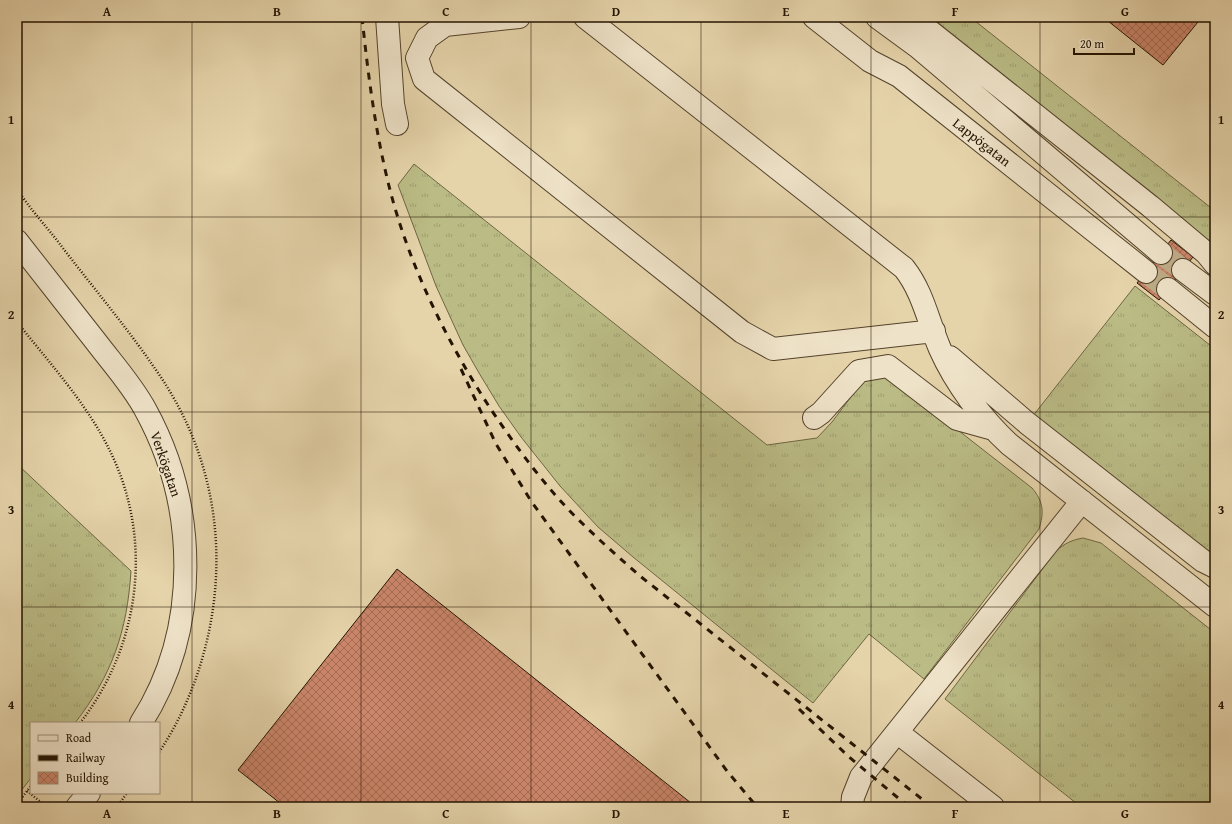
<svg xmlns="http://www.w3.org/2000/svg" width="1232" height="824" font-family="'Gentium Book Plus',serif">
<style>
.grass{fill:url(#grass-tufts);stroke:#6e6743}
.building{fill:url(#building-cross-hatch);stroke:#231301}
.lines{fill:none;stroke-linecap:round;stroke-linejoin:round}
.minor-tunnel{stroke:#bead88;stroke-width:22;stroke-dasharray:22 11;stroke-linecap:butt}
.minor-casing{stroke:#54432b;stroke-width:24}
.path{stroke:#231301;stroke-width:2.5;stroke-dasharray:1 2;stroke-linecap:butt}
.minor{stroke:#eee2c8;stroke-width:22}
.rail{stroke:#231301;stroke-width:3;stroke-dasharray:7 7;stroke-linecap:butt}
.grid{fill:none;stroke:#231301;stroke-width:1;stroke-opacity:0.55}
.labels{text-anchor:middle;stroke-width:4;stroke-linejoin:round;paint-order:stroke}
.street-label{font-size:14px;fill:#231301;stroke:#eee2c8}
.neatline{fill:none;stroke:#231301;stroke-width:1.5}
.grid-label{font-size:13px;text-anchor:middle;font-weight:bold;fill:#231301}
</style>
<defs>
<pattern id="grass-tufts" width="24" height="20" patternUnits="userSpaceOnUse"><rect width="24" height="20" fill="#babb85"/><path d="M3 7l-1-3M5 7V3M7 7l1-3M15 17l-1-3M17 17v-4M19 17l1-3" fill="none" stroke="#a0a071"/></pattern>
<pattern id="building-cross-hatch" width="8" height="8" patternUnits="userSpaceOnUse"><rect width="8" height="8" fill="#cc866b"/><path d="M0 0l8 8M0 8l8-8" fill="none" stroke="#a56c56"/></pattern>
</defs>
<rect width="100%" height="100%" fill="#e5d3aa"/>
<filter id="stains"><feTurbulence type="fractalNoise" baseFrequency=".005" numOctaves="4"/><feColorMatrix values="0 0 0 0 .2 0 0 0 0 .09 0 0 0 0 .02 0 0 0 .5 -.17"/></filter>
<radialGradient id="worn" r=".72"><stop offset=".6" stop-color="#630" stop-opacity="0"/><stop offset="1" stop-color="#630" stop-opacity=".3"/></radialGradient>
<!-- grass -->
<path class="grass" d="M922,17h48l245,194v38z
M414,164l353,281 50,-7 15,-16 34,-45h24l142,111c12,14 12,25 7,41l-115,150 -55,-45 -56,69 -180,-146 -35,-30 -38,-41 -39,-49 -22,-31 -20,-33 -16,-28 -27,-59 -38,-101z
M1135,286l80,63v208l-183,-140z
M17,464l114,107c-4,61 -19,104 -56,152h-44v55l-14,18z
M1083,538l18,5 114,90v174h-134l-136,-108 111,-148c9,-8 16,-11 27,-13z"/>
<!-- building -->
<path class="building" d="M1103,17h99l-39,48z
M1171,240l22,17 -34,43 -22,-17z
M397,569l299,238h-411l-47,-37z"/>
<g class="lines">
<!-- minor-tunnel -->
<path class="minor-tunnel" d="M1161,253l22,17
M1146,272l22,17"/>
<defs>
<path id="minor" d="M387,17l6,87 4,20
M519,17l-74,8 -18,13 -10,20 7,21 318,253 31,17 161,-18
M585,17l319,251c19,24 24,53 36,81 15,34 42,70 69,95l206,162
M814,17l56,44 29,15 247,196
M877,17l41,30 243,206
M912,17l238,189 56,47 9,11
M17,241c27,34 53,68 80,102 16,21 35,42 48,66 53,96 56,220 -4,314
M1183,270l32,24
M1168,289l47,38
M950,357l77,66 176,138 12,6
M814,418l7,-5 38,-42 29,-5 69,53 36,10
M897,732l96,75
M77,807l12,-14
M852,807l1,-10 8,-20 221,-276"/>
</defs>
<!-- minor casing -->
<use href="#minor" class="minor-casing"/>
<!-- path -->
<path class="path" d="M17,189c11,17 26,34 39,50 34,45 71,88 102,134 63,91 74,202 38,305 -9,25 -21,51 -37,74
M17,322c31,39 70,82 92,127 45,89 32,196 -29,274
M27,791l20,16
M17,804l14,-18
M117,807l10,-14"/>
<!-- minor -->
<use href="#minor" class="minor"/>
<!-- rail -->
<path class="rail" d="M362,17c6,57 13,113 27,169 20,80 58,156 103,225 23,34 47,67 75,97 23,24 48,46 73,68l292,231
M461,369l35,75 35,57 196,270 30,36
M799,709l50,48 60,50"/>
</g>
<!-- grid -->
<path class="grid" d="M192,17v790M361,17v790M531,17v790M701,17v790M871,17v790M1040,17v790M17,217h1198M17,412h1198M17,607h1198"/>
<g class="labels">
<!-- street labels -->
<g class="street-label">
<text transform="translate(982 142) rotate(38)" y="5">Lappögatan</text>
<text transform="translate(166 464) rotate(71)" y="5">Verkögatan</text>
</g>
</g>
<!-- margin -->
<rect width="1232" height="824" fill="none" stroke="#e5d3aa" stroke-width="44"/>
<!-- legend -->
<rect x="30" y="722" width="130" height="72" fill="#eee2c8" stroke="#9d8f78"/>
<rect x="38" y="735" width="20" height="6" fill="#eee2c8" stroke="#9d8f78"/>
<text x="66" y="742" font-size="12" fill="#231301">Road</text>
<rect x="38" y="755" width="20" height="6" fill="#231301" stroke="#9d8f78"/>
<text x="66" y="762" font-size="12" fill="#231301">Railway</text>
<rect x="38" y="772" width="20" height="12" fill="url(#building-cross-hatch)" stroke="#9d8f78"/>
<text x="66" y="782" font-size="12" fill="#231301">Building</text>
<!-- scale -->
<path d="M1074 48v6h60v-6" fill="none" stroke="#231301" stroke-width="2"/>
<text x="1080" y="48" font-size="12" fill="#231301" stroke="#eee2c8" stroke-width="3" paint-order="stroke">20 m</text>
<rect x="22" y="22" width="1188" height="780" class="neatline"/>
<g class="grid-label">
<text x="107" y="16">A</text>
<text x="277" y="16">B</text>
<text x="446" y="16">C</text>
<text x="616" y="16">D</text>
<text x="786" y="16">E</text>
<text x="955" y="16">F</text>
<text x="1125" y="16">G</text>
<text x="11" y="124">1</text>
<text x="1221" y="124">1</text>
<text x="11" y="319">2</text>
<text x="1221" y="319">2</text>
<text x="11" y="514">3</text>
<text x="1221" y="514">3</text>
<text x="11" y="709">4</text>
<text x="1221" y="709">4</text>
<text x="107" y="818">A</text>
<text x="277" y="818">B</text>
<text x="446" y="818">C</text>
<text x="616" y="818">D</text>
<text x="786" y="818">E</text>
<text x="955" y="818">F</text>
<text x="1125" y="818">G</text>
</g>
<rect width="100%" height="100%" filter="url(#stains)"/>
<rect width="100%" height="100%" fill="url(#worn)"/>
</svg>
